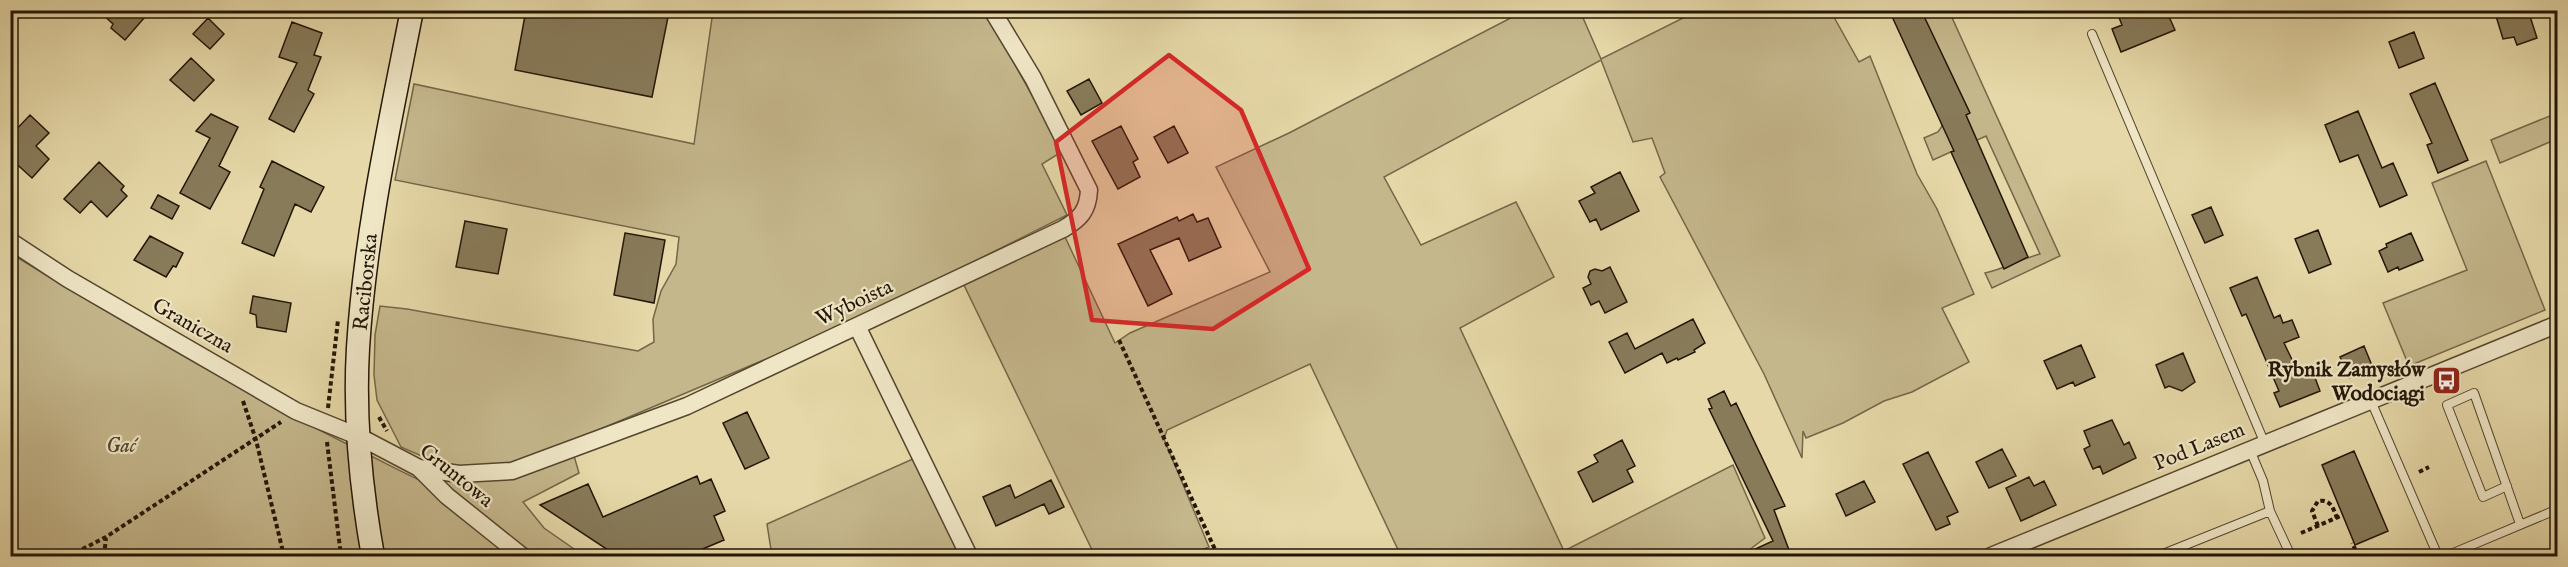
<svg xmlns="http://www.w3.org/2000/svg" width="2568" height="567" font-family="'IM FELL English',serif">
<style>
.green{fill:#c5b78c;stroke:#746649;stroke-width:1.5}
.building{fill:#887b5a;stroke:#231606;stroke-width:1.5}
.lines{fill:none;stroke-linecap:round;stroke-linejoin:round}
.lane-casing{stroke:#54462e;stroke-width:10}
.street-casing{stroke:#54462e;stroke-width:19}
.secondary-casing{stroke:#231606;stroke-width:25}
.path{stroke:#231606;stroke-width:4;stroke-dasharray:4.5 3;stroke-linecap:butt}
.lane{stroke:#efe6c6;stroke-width:8}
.street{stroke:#efe6c6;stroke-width:16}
.secondary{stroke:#efe6c6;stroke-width:22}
.marked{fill:#d62828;fill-opacity:0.2;stroke:#d62828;stroke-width:4.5;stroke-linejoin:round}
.labels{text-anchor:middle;stroke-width:4.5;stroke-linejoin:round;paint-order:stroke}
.street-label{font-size:21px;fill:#231606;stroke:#efe6c6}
.poi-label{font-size:21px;font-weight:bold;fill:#231606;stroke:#efe6c6;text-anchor:end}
.park-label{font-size:21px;font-style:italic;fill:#54462e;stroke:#efe6c6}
</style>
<rect width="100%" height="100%" fill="#e6d8a8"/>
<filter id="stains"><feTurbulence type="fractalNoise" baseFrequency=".00333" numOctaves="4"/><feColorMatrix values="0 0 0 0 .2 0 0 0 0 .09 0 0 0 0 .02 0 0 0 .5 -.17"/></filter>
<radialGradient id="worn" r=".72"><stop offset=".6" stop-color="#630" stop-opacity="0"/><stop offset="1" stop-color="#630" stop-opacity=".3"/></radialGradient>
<!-- green -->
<path class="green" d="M1830,10l29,52 11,-6 47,118 20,35 37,85 -32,14 27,54 -57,30 -28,9 -41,22 -37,15 -3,-7 -1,27 -38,-84 -104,-197 5,-4 -13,-35 -19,4 -32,-82 -217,117 37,68 95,-43 38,75 -94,51 104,223 169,-86 32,73 -24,18h-340l-91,-192 -143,66 -3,9 45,108 -21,9h-93l-132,-273 102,-46 50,106 15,-10 140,-61 -54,-105 73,-34 235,-122h56l21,48 96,-48z
M713,11h272l78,140 -21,13 25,51 -216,108 -281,119 9,31 -56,29 21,26 40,28h-573l-1,-303c109,67 219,132 333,189 30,14 59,31 90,44l16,-23 -14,-1 -34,-15 -24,-47 -3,-25 1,-40 5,-29 27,3 231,42 16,-9 -1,-23 8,-28 15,-27 3,-27 -284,-57 19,-96 280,60z
M1921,11h28l111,245 -68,32 -7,-15c19,-4 36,-14 55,-19l-54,-118 -53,24 -9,-22 14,-6 4,-6z
M2557,113v26l-57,24 -9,-23z
M2486,161l59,149 -136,56 -26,-63 84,-33 -35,-87z
M915,458l48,98h-191l-5,-32z"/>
<!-- building -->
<path class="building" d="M98,10h37l9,8 -19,22 -14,-12 2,-4z
M526,10h109l33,7 -16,80 -137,-27z
M1889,10h32l49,103 -4,2 62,142 -24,12 -53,-117 3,-1z
M2116,10h50l9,20 -54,22 -9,-23 10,-4z
M2498,10h30l9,28 -20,7 -3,-8 -11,2 -7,-23 4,-1z
M208,18l16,16 -14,15 -17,-15z
M292,22l30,11 -8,22 7,2 -13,33 6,4 -20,38 -25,-13 28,-56 -18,-6z
M2414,32l10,26 -25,10 -10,-26z
M191,58l23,22 -20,21 -24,-21z
M1089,79l13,24 -21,12 -14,-24z
M2435,83l33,77 -30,13 -11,-28 5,-2 -22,-49z
M2358,111l24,57 11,-5 14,32 -27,12 -22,-52 -18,7 -15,-37z
M211,114l27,13 -19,39 11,6 -20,37 -30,-16 30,-55 -14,-7z
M30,115l19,18 -13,13 13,13 -17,19 -22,-20v-22z
M1121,126l17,33 -5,3 7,15 -22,12 -26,-48z
M1174,126l14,27 -20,10 -14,-26z
M272,161l52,26 -13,25 -16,-8 -21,52 -32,-13 22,-54 -4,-2z
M99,162l25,24 -3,4 6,6 -20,21 -16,-16 -11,12 -16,-14z
M1620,172l19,39 -38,19 -5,-11 -6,3 -11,-21 16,-8 -4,-6z
M158,195l21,11 -7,13 -21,-11z
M2211,207l12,28 -18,8 -13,-28z
M1193,214l4,8 11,-4 13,29 -32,14 -10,-23 -29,12 22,44 -24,12 -30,-62 59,-27 2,4z
M465,221l42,8 -9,45 -42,-7z
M2318,230l13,34 -22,9 -14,-34z
M625,233l40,7 -11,63 -40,-8z
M2411,233l12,27 -24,10 -1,-3 -10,5 -9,-21 8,-4 -1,-3z
M150,236l33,17 -7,14 -3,-1 -7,11 -32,-17z
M1610,267l17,35 -22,11 -6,-12 -8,4 -8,-17 8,-4 -3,-7 2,-6 5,-2 7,2z
M2257,277l17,41 6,-3 3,8 9,-3 7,17 -15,6 14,29 13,-5 9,24 -40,16 -6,-14 5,-2 -33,-77 -4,2 -12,-28z
M253,296l38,7 -5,29 -29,-5 -1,-12 -6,-2z
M1693,319l12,24 -11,7 1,2 -17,8 -1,-2 -10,5 -5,-10 -37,20 -16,-31 18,-9 8,16z
M2081,345l14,32 -20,9 -2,-4 -16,7 -13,-28z
M2364,346l9,22 -24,10 -9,-21z
M2183,353l12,29 -13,9 -13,-5 -4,2 -9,-23z
M1724,391l7,15 5,-3 49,103 -11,4 15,40 -6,3 2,3h-45l33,-15 -64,-132 3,-1 -4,-9z
M747,412l22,46 -24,11 -22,-46z
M2112,420l12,25 5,-3 7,16 -33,16 -3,-8 -7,3 -9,-20 6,-3 -6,-15z
M1622,440l13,26 -8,4 6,12 -40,20 -15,-30 20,-10 -4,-7z
M2002,449l14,27 -27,12 -13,-26z
M2354,451l34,80 -33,14 -33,-80z
M1928,452l30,60 -11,5 3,7 -14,6 -33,-66z
M697,476l3,8 11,-5 14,32 -11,5 10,24 -38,16h-69l-77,-51 48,-21 15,33z
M2029,477l5,9 10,-5 12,24 -35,16 -15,-33z
M1051,480l13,27 -15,7 -5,-10 -48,22 -13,-29 27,-12 5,13z
M1864,481l11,21 -29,14 -10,-22z"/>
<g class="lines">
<defs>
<path id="lane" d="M2092,34l173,410
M2371,401l67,155
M2556,425l2,-1
M2250,450l13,31 7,30 21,45
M2507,486l-24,11 -36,-92 27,-12 46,131
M2158,556l112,-45
M2446,556l112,-47"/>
<path id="street" d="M10,241l58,38 228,132 64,26 59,31 28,28 75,60
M857,326l112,230
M419,468l40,6 53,-3 175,-65 376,-177c17,-10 25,-18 26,-39l-56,-112 -41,-68
M1991,556l567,-232"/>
<path id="secondary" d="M373,556c-12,-67 -19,-140 -15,-208 7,-114 32,-226 54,-338"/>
</defs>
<!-- lane casing -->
<use href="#lane" class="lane-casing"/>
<!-- street casing -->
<use href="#street" class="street-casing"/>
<!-- secondary casing -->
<use href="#secondary" class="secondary-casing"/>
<!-- path -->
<path class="path" d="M1119,340l99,216
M243,401l13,39 28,116
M328,408l10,-88
M379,417l8,14
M327,442l14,114
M2419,472l10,-5
M2318,526l-6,-15 6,-10c13,-2 15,7 19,17
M2301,533l42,-18
M69,556l37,-19 175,-115
M104,556l2,-18
M2343,556l13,-5 -4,-8"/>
<!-- lane -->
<use href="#lane" class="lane"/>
<!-- street -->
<use href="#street" class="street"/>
<!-- secondary -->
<use href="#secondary" class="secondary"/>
</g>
<!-- marked area -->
<path class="marked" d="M1169,55l72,55 68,159 -96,60 -121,-9 -36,-178z"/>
<!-- icons -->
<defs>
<symbol id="bus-square" viewBox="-11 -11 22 22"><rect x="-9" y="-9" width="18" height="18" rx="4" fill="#8f2418" stroke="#efe6c6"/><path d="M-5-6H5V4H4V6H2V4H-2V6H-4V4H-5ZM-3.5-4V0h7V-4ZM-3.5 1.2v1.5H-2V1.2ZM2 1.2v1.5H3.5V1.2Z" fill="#fff"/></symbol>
</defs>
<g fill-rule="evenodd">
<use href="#bus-square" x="2430" y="364" width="33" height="33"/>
</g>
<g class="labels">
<!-- street labels -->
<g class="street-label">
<text transform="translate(365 282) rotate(-84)" y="7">Raciborska</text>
<text transform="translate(854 302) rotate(-25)" y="7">Wyboista</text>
<text transform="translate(193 325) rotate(30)" y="7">Graniczna</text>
<text transform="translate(2199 446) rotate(-22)" y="7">Pod Lasem</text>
<text transform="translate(457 475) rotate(39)" y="7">Gruntowa</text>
</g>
<!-- poi labels -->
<g class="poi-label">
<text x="2425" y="376">Rybnik Zamysłów<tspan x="2425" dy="24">Wodociągi</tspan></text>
</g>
<!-- park labels -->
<g class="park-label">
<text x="121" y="452">Gać</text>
</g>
</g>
<!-- margin -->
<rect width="2568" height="567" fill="none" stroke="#e6d8a8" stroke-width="36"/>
<rect x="12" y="12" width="2544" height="543" fill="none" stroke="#231606" stroke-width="3"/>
<rect x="18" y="18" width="2532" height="531" fill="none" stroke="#231606" stroke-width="1.5"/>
<rect width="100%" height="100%" filter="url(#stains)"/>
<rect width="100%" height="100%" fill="url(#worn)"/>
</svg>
